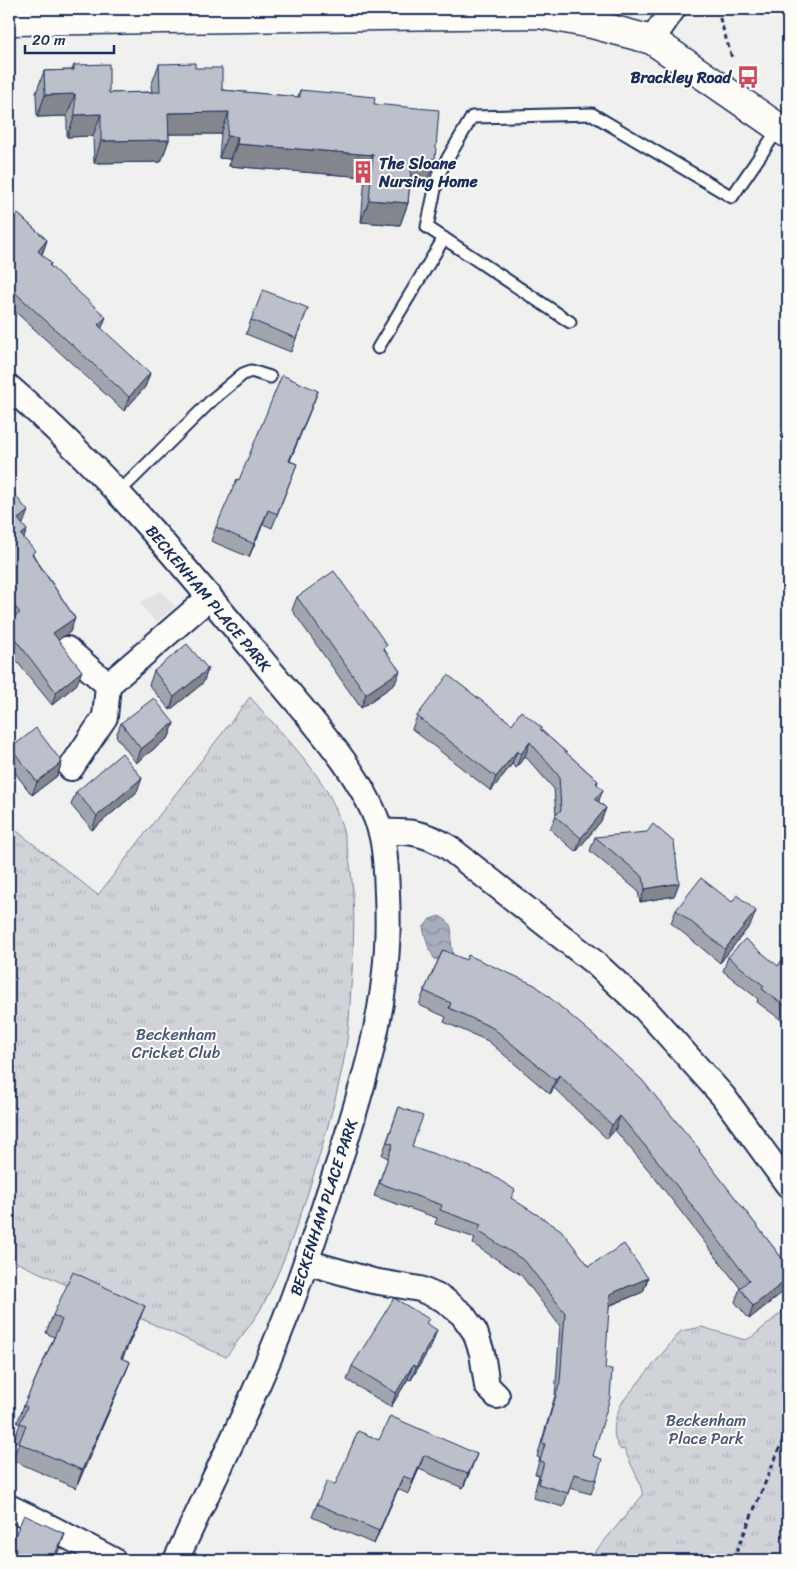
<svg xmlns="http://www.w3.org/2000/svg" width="797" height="1569" font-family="Sriracha,sans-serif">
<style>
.built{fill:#e0e2e3}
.park{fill:url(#park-tufts);stroke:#76819b}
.water{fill:url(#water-waves);stroke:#6f7b97}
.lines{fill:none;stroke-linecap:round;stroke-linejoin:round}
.service-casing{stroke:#1b2f5e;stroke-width:15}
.minor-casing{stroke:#1b2f5e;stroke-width:28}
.primary-casing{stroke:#1b2f5e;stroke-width:31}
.path{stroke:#1b2f5e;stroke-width:3;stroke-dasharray:5 4;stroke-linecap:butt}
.service{stroke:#fdfcf7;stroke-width:11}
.minor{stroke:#fdfcf7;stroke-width:24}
.primary{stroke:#fdfcf7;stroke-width:28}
.wall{fill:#a1a5ae;stroke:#1b2f5e}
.shaded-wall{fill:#83868d;stroke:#1b2f5e}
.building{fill:#bbc0ca;stroke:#1b2f5e}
.labels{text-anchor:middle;stroke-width:4;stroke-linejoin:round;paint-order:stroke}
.poi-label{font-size:16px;font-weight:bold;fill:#1b2f5e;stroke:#fdfcf7;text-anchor:end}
.street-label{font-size:16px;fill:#1b2f5e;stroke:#fdfcf7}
.park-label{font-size:16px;fill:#48587c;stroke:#fdfcf7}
</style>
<defs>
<pattern id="park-tufts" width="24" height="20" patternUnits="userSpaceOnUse" patternTransform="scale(1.25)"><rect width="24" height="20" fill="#d0d3d8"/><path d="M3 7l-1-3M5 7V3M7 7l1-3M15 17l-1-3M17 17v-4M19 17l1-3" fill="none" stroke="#b2b5bc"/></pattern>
<pattern id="water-waves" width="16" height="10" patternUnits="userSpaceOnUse" patternTransform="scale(1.25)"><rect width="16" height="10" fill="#a7adbd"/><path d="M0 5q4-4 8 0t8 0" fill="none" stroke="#878d9d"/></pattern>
</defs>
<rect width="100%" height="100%" fill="#f0f0ee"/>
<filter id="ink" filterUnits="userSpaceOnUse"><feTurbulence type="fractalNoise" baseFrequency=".02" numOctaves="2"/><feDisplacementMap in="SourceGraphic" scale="10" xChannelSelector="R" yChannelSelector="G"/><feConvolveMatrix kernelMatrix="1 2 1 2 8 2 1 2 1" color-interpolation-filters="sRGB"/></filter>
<g filter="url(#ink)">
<!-- built -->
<path class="built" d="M161,591l14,16 -19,15 -17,-19z"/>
<!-- park -->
<path class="park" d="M250,697c29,34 74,77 88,118 18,50 17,104 14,157 -2,25 -2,50 -6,75 -6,40 -18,78 -29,117 -15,48 -31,96 -54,141 -10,18 -25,35 -37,52l-217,-98v-434l89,70z
M788,1307v253h-200l55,-65 -4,-14 -15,-32 -3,1c-12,-15 -6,-34 2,-49l58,-70 21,-4 43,13 7,-3z"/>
<!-- water -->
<path class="water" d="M439,916c20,9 9,20 14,37l-18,7 -7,-14 -5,-18 7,-9z"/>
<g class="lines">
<defs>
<path id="service" d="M570,322l-143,-95 11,-52 34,-58 120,-3 140,83 47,-69
M378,348l66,-110
M118,493l95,-94 30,-25 8,-3 19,6"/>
<path id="minor" d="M652,40l21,-31
M9,387c100,86 182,188 266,289 36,44 91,102 106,157 5,19 5,40 6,60 1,23 1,46 -1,68 -5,68 -26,133 -46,198 -18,53 -34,108 -55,160 -32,82 -72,161 -109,241
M67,649l41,36
M71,768l34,-51 3,-32 102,-88
M381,832c27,-1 43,0 67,15l147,116 50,46 78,87 65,89
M306,1262l67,19 47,8 23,10 19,15 13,18 7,21 5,33 10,10
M9,1507l25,12 79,41"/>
<path id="primary" d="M9,21l530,-7 53,10 60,16 136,94"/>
</defs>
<!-- service casing -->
<use href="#service" class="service-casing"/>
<!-- minor casing -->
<use href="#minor" class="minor-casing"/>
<!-- primary casing -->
<use href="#primary" class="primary-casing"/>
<!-- path -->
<path class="path" d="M717,9l15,49
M733,1560l55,-132"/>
<!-- service -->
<use href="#service" class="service"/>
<!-- minor -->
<use href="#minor" class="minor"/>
<!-- primary -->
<use href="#primary" class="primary"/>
</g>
<!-- wall -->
<path class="wall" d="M159,64l36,4 27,22 76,7 2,-7 74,14 53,77 -17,-1 -2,23 -8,22 -39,-3 4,-45 -136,-11 1,-7 -11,-1 2,-24h-52v6l-8,22 -67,1 -1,-27 -26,1v-21l-30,1 -1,-24 8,-22 28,-1 2,-5 35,28 43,-1 -1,-6z
M9,206l38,34 -5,15 9,8 -1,3 51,63 49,44 -5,14 -21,24 -115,-105z
M308,308l-17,44 -45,-18 5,-14z
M318,391l-28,70 7,3 -25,64 -9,-4 -14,33 -38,-16 5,-14 23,-47z
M9,488l14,36 -1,1 2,13 10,18 41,62 -5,14 -12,8 19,44 -25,21 -38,-47 -5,-8v-30h1l-1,-2z
M297,597l88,53 10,34 -34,24 -69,-98z
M208,669l-5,14 -33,27 -21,-25 5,-14z
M417,716l95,8 29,6 57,51 -1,3 2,18 7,6 -5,13 -25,31 -26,-23 6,-14 -2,-26 -29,-33 -9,12 -4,-4 -21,27 -79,-62z
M121,723h53l-5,14 -33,26 -20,-27z
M11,748l51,14 -5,14 -25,19 -23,-30v-11z
M142,778l-5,14 -45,38 -21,-25 5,-13z
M595,837l84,46 -5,13 -34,6 -2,-11 -48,-40z
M676,910l75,14 -31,39 -49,-40z
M443,950l257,200 -1,2 89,114v22l-39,31 -14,-17 5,-14 -89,-115 -36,-43 -8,9 -53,-51 -4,6 -62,-53 -44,-19 2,-5 -27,-12 5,-14z
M788,952v73l-31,-23 1,-3 -35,-28 5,-14 50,9z
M399,1107l13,39 100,53 77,67 59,12 -5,14 -34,14 -16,150 3,24 -5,14 -21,-6 -7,19 -30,-9 6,-23 -4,-1 5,-16 -3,-1 18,-61 5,-70 -39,-51 -48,-31 2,-6 -40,-14 2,-6 -63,-22 14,-38 -6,-3z
M53,1315l85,8 -16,36 8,3 -7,17 -47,109 -64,-28 7,-17 -5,-3 6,-16 -3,-1 7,-18 30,-68 -8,-4z
M427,1324l5,20 -21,36 -3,-1 -17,28 -44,-27 5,-14z
M379,1440l98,14 -14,34 -44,-19 -11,25 -10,-5 -24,55 -62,-27 5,-13 18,-19z
M9,1548h51l-6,12h-45z"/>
<!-- shaded-wall -->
<path class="shaded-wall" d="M75,94l-8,22 -30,1 8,-22z
M229,112l-8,22h-61l8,-21z
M101,114l-8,22 -26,1 8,-22z
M227,136l11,1 -8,22 -11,-1z
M169,140l-8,22 -67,1 7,-22z
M237,144l136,11 -8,22 -136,-11z
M412,158l23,1 -8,22 -23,-2z
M369,200l39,3 -8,22 -39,-3z
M47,240l-5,14 -9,11 5,-14z
M106,317l-5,13 -3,-5z
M150,373l-5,14 -21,24 5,-14z
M318,391l-5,13 -29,70 5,-13z
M268,510l-5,14 -14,33 5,-13z
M28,511l-5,13 -10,8 5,-13z
M27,530l-5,13 -1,-8z
M75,618l-5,14 -22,15 5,-14z
M208,669l-5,14 -33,27 4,-13z
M82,671l-5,13 -25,21 4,-13z
M400,671l-5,13 -34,24 5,-14z
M174,723l-5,14 -33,26 5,-14z
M530,742l-5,14 -9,12 5,-14z
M517,751l-5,13 -21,27 5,-14z
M62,762l-5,14 -25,19 5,-13z
M142,778l-5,14 -45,38 5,-14z
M603,790l-5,13 -3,-4z
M606,808l-5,13 -25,31 5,-14z
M679,883l-5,13 -34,6 5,-13z
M756,911l-5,13 -31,39 5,-14z
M559,1075l-5,13 -4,6 5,-14z
M620,1116l-5,14 -8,9 5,-14z
M648,1278l-5,14 -38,15 5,-13z
M788,1279v9l-39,31 4,-13z
M145,1306l-7,17 -23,53 6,-18z
M437,1330l-5,14 -21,36 5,-13z
M130,1362l-7,17 -47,109 6,-18z
M413,1365l-5,14 -17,28 5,-14z
M477,1454l-5,13 -9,21 5,-14z
M424,1455l-5,14 -11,25 5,-14z
M403,1476l-5,13 -24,55 5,-13z
M65,1534l-5,14 -6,12h-2z"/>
<!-- building -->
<path class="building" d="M195,63v5h27v22l78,7v-7l75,7 -1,7 65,6 -4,49 -23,-1 -4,45 -39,-3 4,-45 -136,-11 1,-7 -11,-1 2,-24 -61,1 1,27 -68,1v-27l-26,1v-21l-30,1 -1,-24 30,-1v-5l35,-1v29l51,-1 -1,-28z
M9,206l38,34 -9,11 13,12 -2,2 57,52 -8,8 52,48 -21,24 -120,-110z
M263,290l45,18 -12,30 -45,-18z
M282,375l36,16 -29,70 8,3 -20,50 -9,-4 -14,34 -38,-17 21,-48 2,1z
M9,488l19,23 -10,8 9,11 -6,5 14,16 -3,3 43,64 -22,15 29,38 -26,21 -37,-48 -10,-15v-9l11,-7 -11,-14z
M334,571l53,74 -4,3 17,23 -34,23 -69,-97z
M187,644l21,25 -34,28 -20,-26z
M448,675l64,49 9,-13 21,17 -2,1 58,52 -2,2 7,7 -8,9 11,9 -25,30 -26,-22 6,-6 -2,-34 -29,-34 -9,12 -4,-3 -21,26 -79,-61z
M154,698l20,25 -33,26 -20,-26z
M36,728l26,34 -25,20 -26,-34z
M122,753l20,25 -45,38 -21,-24z
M653,824l21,18 5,41 -34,6 -2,-12 -48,-40 52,-5z
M701,878l31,24 5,-7 19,16 -31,38 -49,-39z
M745,939l33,27 10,-14v56l-26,-19 2,-3 -36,-29z
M443,950l23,10 2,-5 67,30 62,53 45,42 58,70 -1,1 89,115v13l-35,27 -13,-18 9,-8 -93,-121 -36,-43 -8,9 -53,-50 -4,5 -62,-52 -44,-20 2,-5 -27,-12z
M399,1107l24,9 -11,30 78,28 25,16 -4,8 50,32 28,36 35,-22 24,34 -38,16 -5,75h7l-2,29 -17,58 9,3 -6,21 -22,-6 -6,19 -30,-9 6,-22 -4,-1 5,-17 -3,-1 18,-61 5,-69 -40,-52 -47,-30 3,-6 -41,-15 2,-5 -63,-22 14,-39 -6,-2z
M73,1272l72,34 -24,52 9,4 -48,108 -63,-27 7,-18 -6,-2 7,-16 -3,-2 38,-85 -9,-5z
M394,1298l35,21 -3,4 11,7 -21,37 -3,-2 -17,28 -44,-27z
M390,1416l87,38 -9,20 -44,-19 -11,25 -10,-4 -24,55 -62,-27 10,-23 8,4 23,-54 21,9z
M24,1515l41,19 -13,26h-19l-24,-11z"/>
</g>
<!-- icons -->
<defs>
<symbol id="bus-bare" viewBox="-9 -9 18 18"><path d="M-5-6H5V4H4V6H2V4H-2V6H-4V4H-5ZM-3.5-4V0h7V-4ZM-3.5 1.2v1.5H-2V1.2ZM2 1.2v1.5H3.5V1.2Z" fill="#d1495b" stroke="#fdfcf7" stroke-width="2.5" paint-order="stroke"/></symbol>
<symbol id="building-bare" viewBox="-9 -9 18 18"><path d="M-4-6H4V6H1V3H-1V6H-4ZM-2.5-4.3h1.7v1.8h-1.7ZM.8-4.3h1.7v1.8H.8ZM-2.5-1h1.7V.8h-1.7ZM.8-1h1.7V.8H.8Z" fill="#d1495b" stroke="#fdfcf7" stroke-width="2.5" paint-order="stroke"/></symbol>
</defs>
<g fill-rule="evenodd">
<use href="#bus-bare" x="732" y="61" width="32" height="32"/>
<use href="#building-bare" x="347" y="156" width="32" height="32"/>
</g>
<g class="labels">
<!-- poi labels -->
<g class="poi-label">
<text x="731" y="83">Brackley Road</text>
<text x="379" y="169" text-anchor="start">The Sloane<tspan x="379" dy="18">Nursing Home</tspan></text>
</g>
<!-- street labels -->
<g class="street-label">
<text transform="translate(209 598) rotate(50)" y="6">BECKENHAM PLACE PARK</text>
<text transform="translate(323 1207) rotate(-72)" y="6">BECKENHAM PLACE PARK</text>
</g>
<!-- park labels -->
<g class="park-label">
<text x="176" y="1040">Beckenham<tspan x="176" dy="18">Cricket Club</tspan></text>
<text x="706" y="1426">Beckenham<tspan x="706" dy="18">Place Park</tspan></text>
</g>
</g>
<!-- margin -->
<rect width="797" height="1569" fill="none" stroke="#fdfcf7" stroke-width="30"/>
<rect x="15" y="15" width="767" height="1539" fill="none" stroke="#1b2f5e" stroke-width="2" filter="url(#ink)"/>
<!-- scale -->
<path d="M25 45v8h89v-8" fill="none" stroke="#1b2f5e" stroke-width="2.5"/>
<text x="32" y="45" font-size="15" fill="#1b2f5e" stroke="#fdfcf7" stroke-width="4" paint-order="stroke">20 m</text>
</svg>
